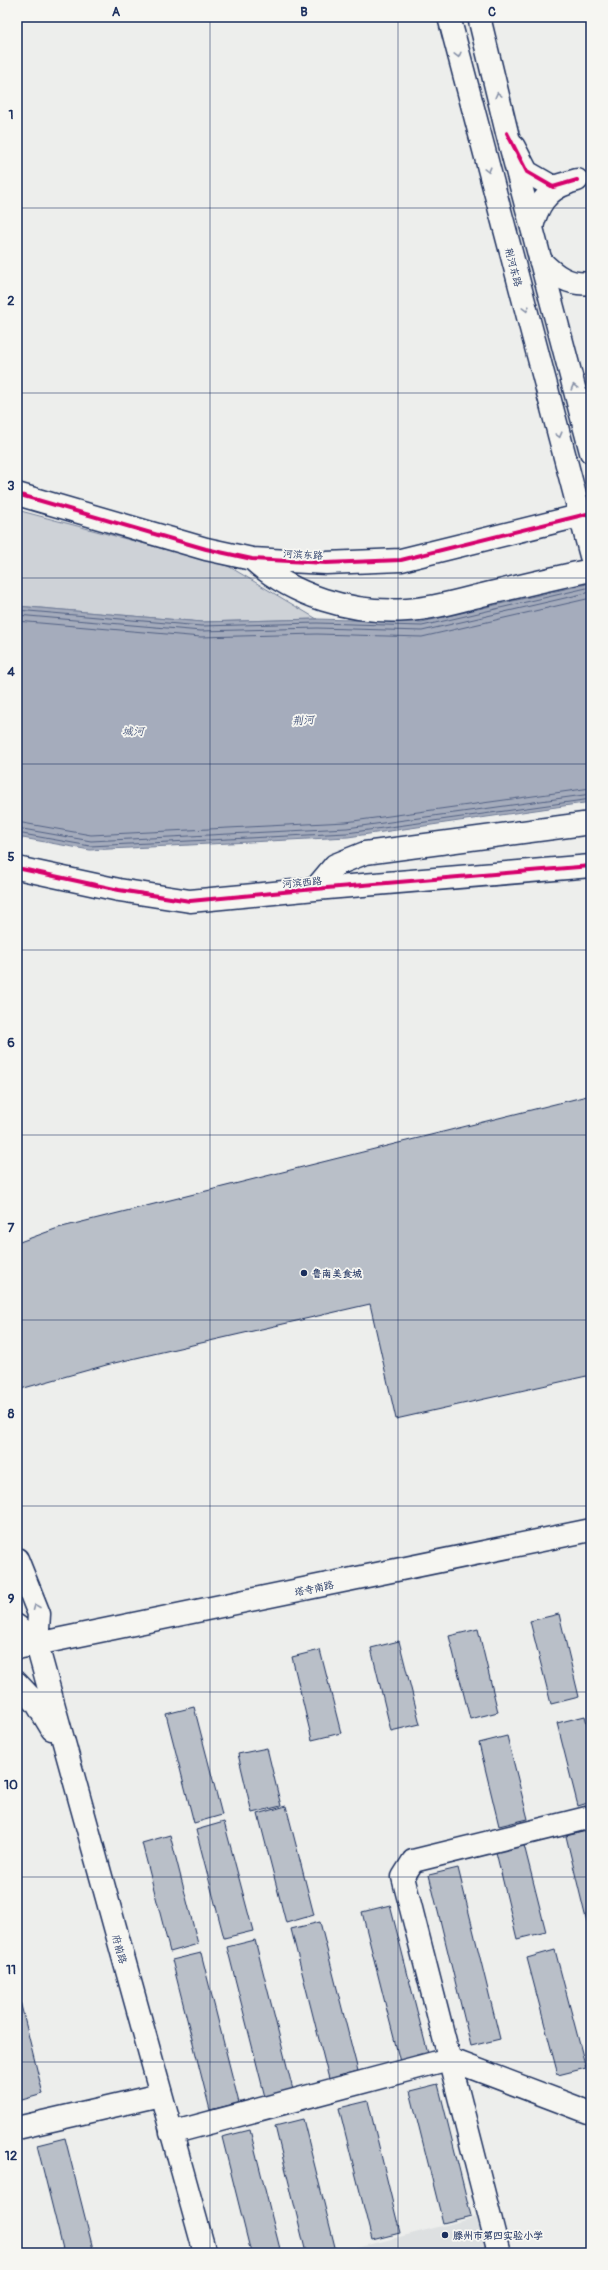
<svg xmlns="http://www.w3.org/2000/svg" width="608" height="2270" font-family="Pangolin,'LXGW WenKai TC',sans-serif">
<style>
.built{fill:#dde0e1}
.green{fill:#ced2d7;stroke:#74809a}
.water{fill:#a5acbc;stroke:#6e7a96}
.lines{fill:none;stroke-linecap:round;stroke-linejoin:round}
.shore{stroke:#526184;stroke-width:1}
.building{fill:#b9bfc8;stroke:#1b2f5e}
.minor-casing{stroke:#1b2f5e;stroke-width:25}
.major-casing{stroke:#1b2f5e;stroke-width:25}
.minor{stroke:#f6f6f2;stroke-width:22}
.major{stroke:#f6f6f2;stroke-width:22}
.cycleway-casing{stroke:#f6f6f2;stroke-width:6}
.cycleway{stroke:#d6006c;stroke-width:4}
.oneway{stroke:#8892a8}
.grid{fill:none;stroke:#1b2f5e;stroke-width:1;stroke-opacity:0.55}
.poi-dot{fill:#1b2f5e;stroke:#f6f6f2;stroke-width:1.5}
.labels{text-anchor:middle;stroke-width:3.5;stroke-linejoin:round;paint-order:stroke}
.street-label{font-size:10px;fill:#1b2f5e;stroke:#f6f6f2}
.poi-label{font-size:10px;font-weight:bold;fill:#1b2f5e;stroke:#f6f6f2;text-anchor:start}
.water-label{font-size:11px;font-style:italic;fill:#44547a;stroke:#f6f6f2}
.neatline{fill:none;stroke:#1b2f5e;stroke-width:1.5}
.grid-label{font-size:13px;text-anchor:middle;font-weight:bold;fill:#1b2f5e}
</style>
<rect width="100%" height="100%" fill="#edeeec"/>
<filter id="ink" filterUnits="userSpaceOnUse"><feTurbulence type="fractalNoise" baseFrequency=".025" numOctaves="2"/><feDisplacementMap in="SourceGraphic" scale="8" xChannelSelector="R" yChannelSelector="G"/><feConvolveMatrix kernelMatrix="1 2 1 2 8 2 1 2 1" color-interpolation-filters="sRGB"/></filter>
<g filter="url(#ink)">
<!-- built -->
<path class="built" d="M477,2217l10,36h-150z"/>
<!-- green -->
<path class="green" d="M17,510l211,56 89,53 -115,3 -185,-16z"/>
<!-- water -->
<path class="water" d="M591,583v219l-243,35 -258,13 -73,-13v-231l185,16 115,-3 105,3z"/>
<g class="lines">
<!-- shore -->
<path class="shore" d="M17,610l184,16 116,-3 105,3 169,-39
M17,615l184,16 116,-3 105,3 169,-39
M17,621l184,16 116,-3 105,3 169,-39
M17,822l74,13 255,-13 245,-34
M17,828l74,13 256,-13 244,-34
M17,833l73,13 257,-13 244,-34"/>
</g>
<!-- building -->
<path class="building" d="M591,1095v280l-195,44 -26,-115 -260,60 -93,26v-147l41,-15z
M559,1614l20,83 -28,7 -21,-83z
M478,1629l20,83 -28,7 -21,-83z
M399,1641l21,83 -29,7 -20,-83z
M320,1650l21,83 -29,7 -20,-83z
M194,1707l28,108 -28,8 -28,-109z
M585,1716l6,22v64l-13,4 -21,-83z
M507,1736l21,83 -29,7 -20,-83z
M267,1748l14,58 -29,7 -14,-59z
M286,1806l28,109 -28,8 -28,-109z
M224,1822l29,109 -29,7 -28,-108z
M591,1830v92l-4,1 -21,-87z
M170,1835l28,109 -28,8 -28,-109z
M524,1845l22,87 -29,7 -21,-87z
M458,1868l42,171 -29,7 -42,-171z
M390,1905l38,149 -28,8 -38,-150z
M320,1922l38,149 -29,8 -38,-150z
M255,1940l38,150 -28,7 -38,-150z
M555,1950l31,118 -28,7 -31,-117z
M201,1953l38,150 -29,7 -38,-150z
M17,1989l26,105 -21,6 -5,-4z
M438,2084l33,132 -28,7 -33,-132z
M368,2101l32,132 -28,7 -33,-132z
M303,2119l33,132 -7,2h-23l-31,-127z
M250,2130l31,123h-30l-29,-116z
M65,2138l29,115h-30l-27,-108z"/>
<g class="lines">
<defs>
<path id="minor" d="M514,147l13,25 26,15 24,-7
M532,227c5,-20 14,-37 36,-44
M540,260c14,15 29,26 51,23
M17,494l189,55 46,10 74,4 75,-3 190,-47
M252,559c40,37 100,55 155,51 23,-1 48,-8 71,-14 38,-9 75,-18 113,-26
M17,868l102,22 71,11 125,-12 276,-23
M315,889l20,-24 30,-12 226,-30
M17,2128l143,-33
M171,2133l278,-74 142,54
M499,2253l-96,-376 10,-16 178,-44"/>
<path id="major" d="M449,17l142,539
M479,17l28,116 84,319
M17,1559l22,55 -2,31 168,608
M17,1626l20,19
M17,1648l574,-118
M17,1683l20,21 15,25"/>
</defs>
<!-- minor casing -->
<use href="#minor" class="minor-casing"/>
<!-- major casing -->
<use href="#major" class="major-casing"/>
<!-- minor -->
<use href="#minor" class="minor"/>
<!-- major -->
<use href="#major" class="major"/>
<defs>
<path id="cycleway" d="M507,133l20,39 26,15 24,-7
M17,494l189,55 46,10 74,4 75,-3 190,-47
M17,868l102,22 71,11 125,-12 276,-23"/>
</defs>
<!-- cycleway casing -->
<use href="#cycleway" class="cycleway-casing"/>
<!-- cycleway -->
<use href="#cycleway" class="cycleway"/>
</g>
<!-- one-way arrows -->
<defs><path id="oneway-chevron" d="M-2-3.5L2.5 0L-2 3.5" fill="none" stroke-width="1.6" stroke-linecap="round" stroke-linejoin="round"/></defs>
<g class="oneway">
<use href="#oneway-chevron" transform="translate(458 55) rotate(76)"/>
<use href="#oneway-chevron" transform="translate(498 95) rotate(-104)"/>
<use href="#oneway-chevron" transform="translate(488 170) rotate(75)"/>
<use href="#oneway-chevron" transform="translate(526 309) rotate(75)"/>
<use href="#oneway-chevron" transform="translate(574 387) rotate(-105)"/>
<use href="#oneway-chevron" transform="translate(559 435) rotate(75)"/>
<use href="#oneway-chevron" transform="translate(36 1607) rotate(-112)"/>
</g>
</g>
<!-- grid -->
<path class="grid" d="M210,17v2236M398,17v2236M17,208h574M17,393h574M17,578h574M17,764h574M17,950h574M17,1135h574M17,1320h574M17,1506h574M17,1692h574M17,1877h574M17,2062h574"/>
<!-- markers -->
<g class="poi-dot">
<circle cx="304" cy="1273" r="4"/>
<circle cx="445" cy="2235" r="4"/>
</g>
<g class="labels">
<!-- street labels -->
<g class="street-label">
<text transform="translate(514 267) rotate(75)" y="4">荆河东路</text>
<text transform="translate(303 554) rotate(3)" y="4">河滨东路</text>
<text transform="translate(302 882) rotate(-5)" y="4">河滨西路</text>
<text transform="translate(314 1588) rotate(-12)" y="4">塔寺南路</text>
<text transform="translate(120 1949) rotate(75)" y="4">府前路</text>
</g>
<!-- poi labels -->
<g class="poi-label">
<text x="312" y="1277">鲁南美食城</text>
<text x="453" y="2239">滕州市第四实验小学</text>
</g>
<!-- water labels -->
<g class="water-label">
<text transform="translate(303 720) rotate(-4)" y="4">荆河</text>
<text x="133" y="735">城河</text>
</g>
</g>
<!-- margin -->
<rect width="608" height="2270" fill="none" stroke="#f6f6f2" stroke-width="44"/>
<rect x="22" y="22" width="564" height="2226" class="neatline"/>
<g class="grid-label">
<text x="116" y="16">A</text>
<text x="304" y="16">B</text>
<text x="492" y="16">C</text>
<text x="11" y="119">1</text>
<text x="11" y="305">2</text>
<text x="11" y="490">3</text>
<text x="11" y="676">4</text>
<text x="11" y="861">5</text>
<text x="11" y="1047">6</text>
<text x="11" y="1232">7</text>
<text x="11" y="1418">8</text>
<text x="11" y="1603">9</text>
<text x="11" y="1789">10</text>
<text x="11" y="1974">11</text>
<text x="11" y="2160">12</text>
</g>
</svg>
